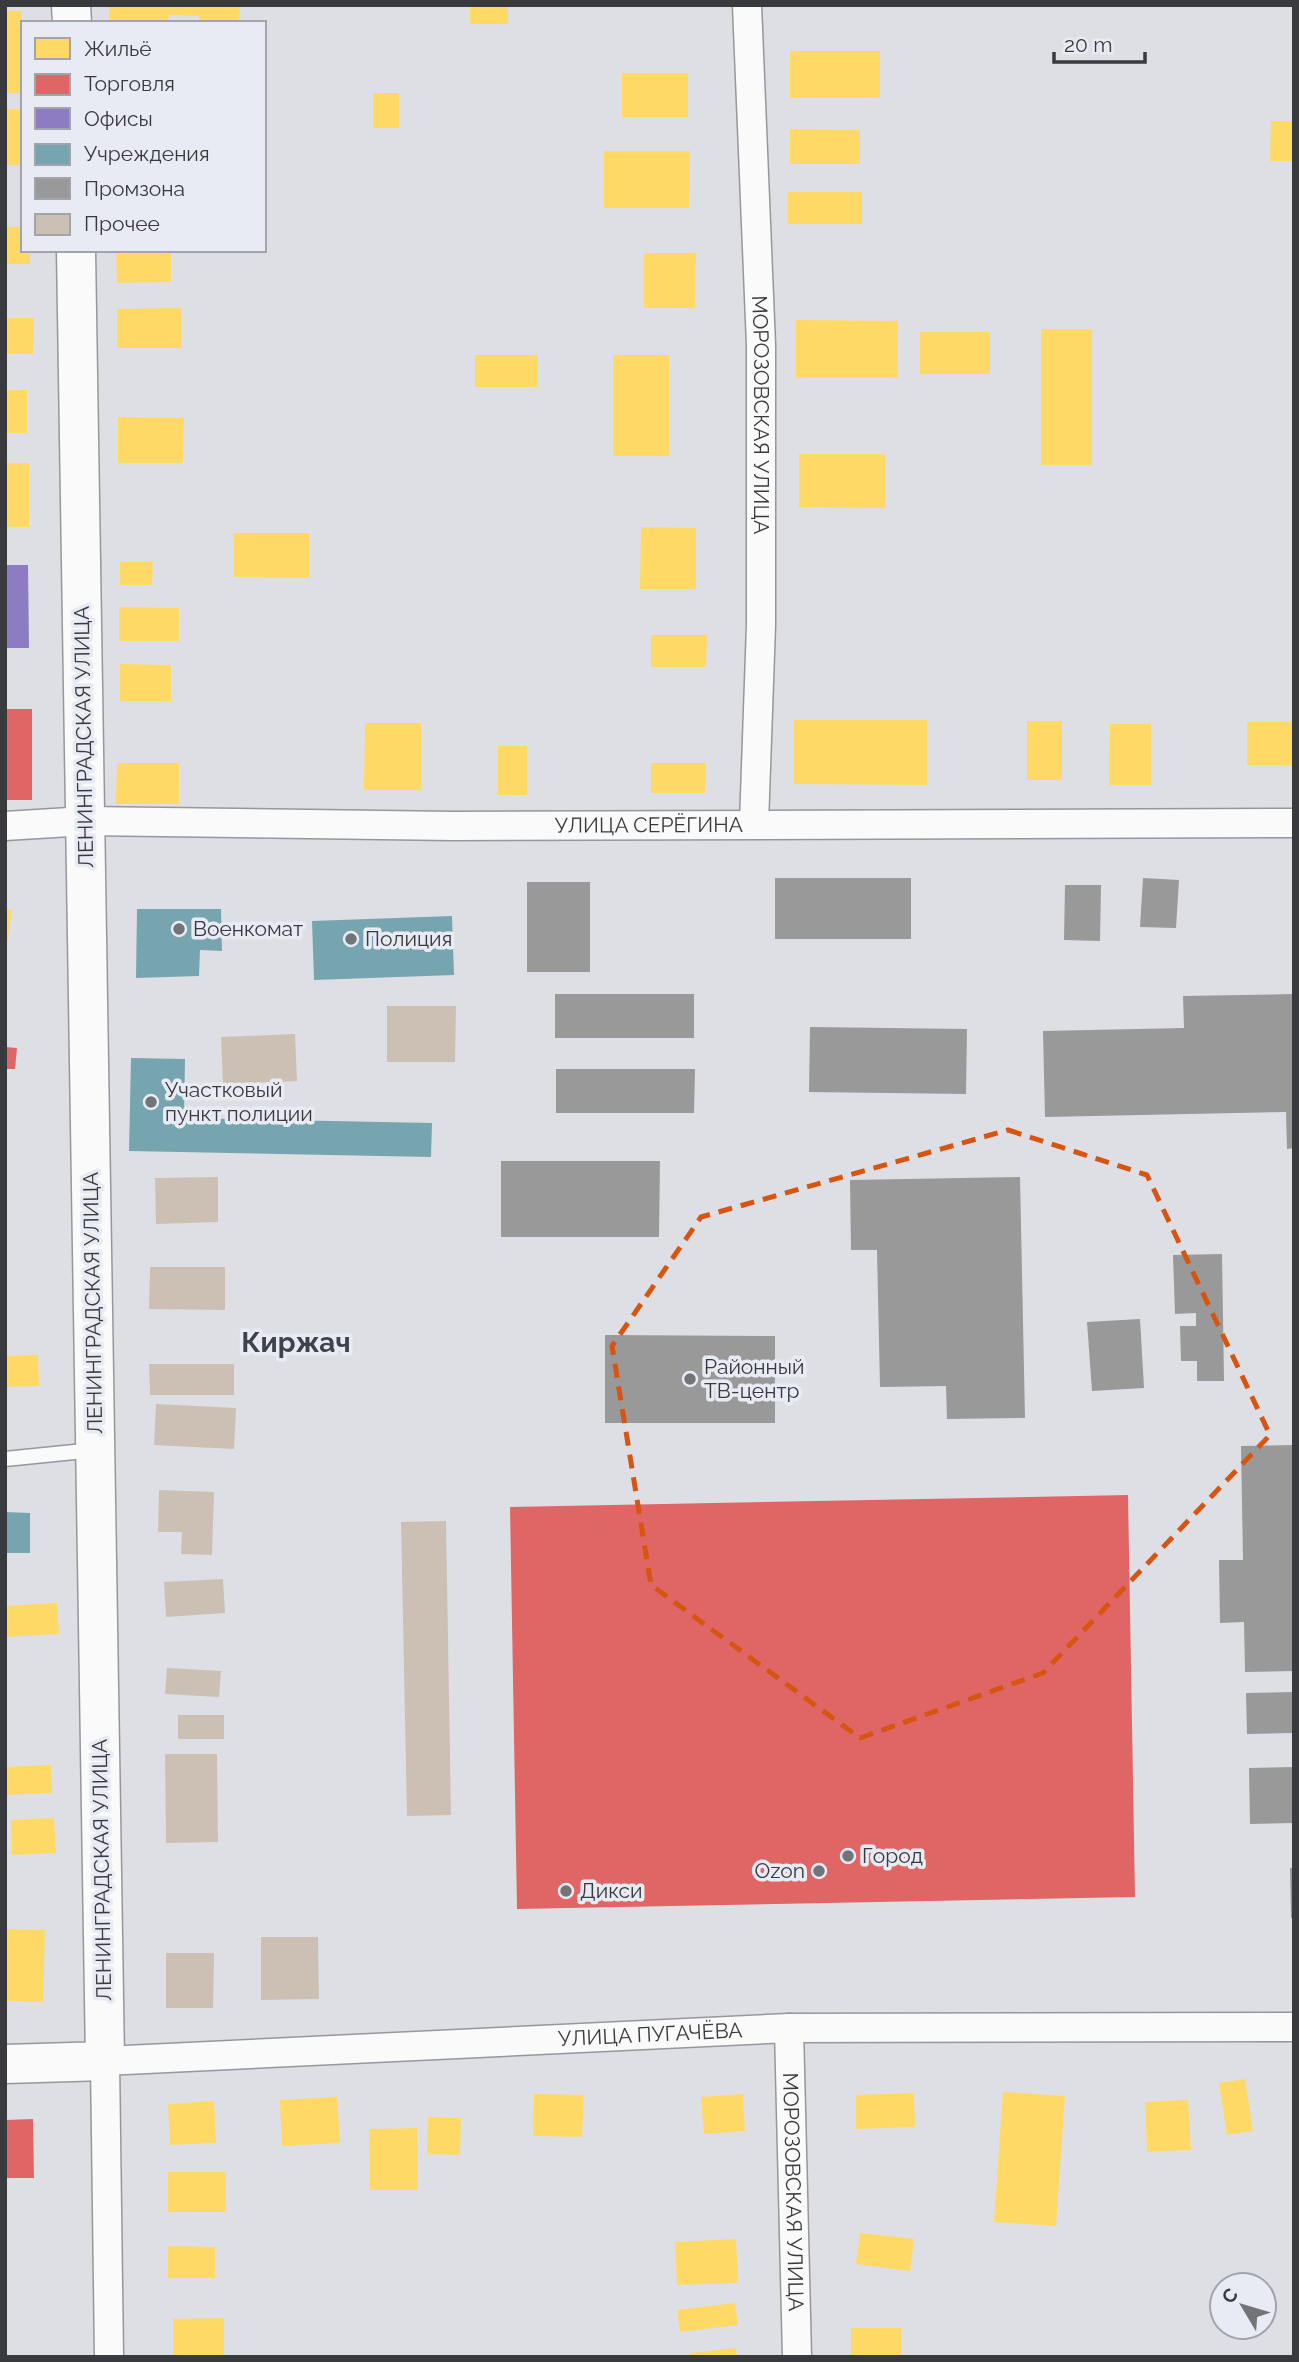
<svg xmlns="http://www.w3.org/2000/svg" width="1299" height="2362" font-family="Raleway,sans-serif">
<style>
.homes{fill:#ffd966}
.shops{fill:#e06666}
.offices{fill:#8e7cc3}
.public{fill:#76a5af}
.industry{fill:#999}
.building{fill:#ccc0b5}
.lines{fill:none;stroke-linecap:round;stroke-linejoin:round}
.lane-casing{stroke:#96979b;stroke-width:17}
.street-casing{stroke:#96979b;stroke-width:31}
.primary-casing{stroke:#96979b;stroke-width:41}
.lane{stroke:#fafafb;stroke-width:14}
.street{stroke:#fafafb;stroke-width:28}
.primary{stroke:#fafafb;stroke-width:38}
.marked{fill:none;stroke:#d65611;stroke-width:5;stroke-dasharray:14 9;stroke-linejoin:round}
.poi-dot{fill:#737477;stroke:#e9ebf4;stroke-width:2.5}
.labels{text-anchor:middle;stroke-width:7;stroke-linejoin:round;paint-order:stroke}
.street-label{font-size:21px;fill:#393a3d;stroke:#e9ebf4}
.poi-label{font-size:21px;fill:#393a3d;stroke:#e9ebf4;text-anchor:start}
.district-label{font-size:28px;font-weight:bold;fill:#404249;stroke:#e9ebf4}
</style>
<rect width="100%" height="100%" fill="#dedfe4"/>
<!-- homes -->
<path class="homes" d="M109,5h131l-1,18h-40v-7l-30,-1 -1,8h-59z
M470,5h38v19h-38z
M5,11h17l-1,82h-16z
M790,51h90v47h-90z
M622,73h66v44h-66z
M373,93h26v35h-26z
M5,109h18v56h-18z
M1271,121h23v40h-24z
M790,129l70,1v34h-70z
M604,151h86l-1,57h-85z
M788,192h74v32h-74z
M5,227h18v23h7v14h-25z
M116,250h55v32l-54,1z
M644,253h52l-1,55h-51z
M181,308v40h-64v-39z
M5,318h29l-1,36h-28z
M796,320l102,1v57h-102z
M1041,329h51v136h-51z
M920,332h70v42h-70z
M475,355h63v32h-63z
M613,355h56v101h-56z
M5,390h22v43h-22z
M118,417l66,1 -1,45h-65z
M799,454h86v54l-86,-1z
M5,463h24v64h-24z
M641,527l55,1v61h-56z
M234,533h75v45l-75,-1z
M120,562h33l-1,23h-32z
M119,607l60,1v33h-60z
M651,635h56l-1,32h-55z
M120,664l51,1v36h-51z
M794,720h133v65l-133,-1z
M1027,721h35v59h-35z
M1247,722h47v43h-47z
M365,723h56v67h-57z
M1110,724h41v61h-42z
M498,746h29v49h-29z
M117,763h62v41h-63z
M651,763h55l-1,30h-54z
M5,909l7,1 -4,30 -3,-1z
M38,1355l1,31 -34,1v-31z
M57,1603l2,31 -53,3 -1,-31z
M51,1765l1,28 -47,2v-28z
M54,1818l2,35 -44,2 -1,-35z
M5,1929l40,1 -2,72 -38,-1z
M1245,2079l8,52 -26,4 -8,-52z
M1003,2092l62,4 -9,130 -62,-4z
M914,2093l1,34 -59,2v-34z
M534,2094l50,1 -2,42 -49,-1z
M743,2094l2,37 -41,3 -3,-37z
M337,2097l3,46 -58,3 -2,-46z
M1188,2100l3,50 -44,2 -2,-50z
M214,2101l2,42 -46,2 -2,-41z
M428,2117l33,1 -1,37 -33,-1z
M417,2128l1,62h-48l-1,-61z
M168,2172h58v40h-58z
M860,2233l54,6 -4,32 -54,-7z
M736,2239l2,44 -61,2 -2,-43z
M168,2246l47,1v31h-47z
M735,2303l3,22 -58,7 -3,-22z
M224,2318v38h-51v-37z
M851,2328h50v29h-50z
M736,2348l1,9h-47v-4z"/>
<!-- shops -->
<path class="shops" d="M5,709h27v91h-27z
M5,1047l12,1 -2,21h-10z
M1128,1495l7,402 -618,12 -7,-402z
M33,2119l1,59h-29v-58z"/>
<!-- offices -->
<path class="offices" d="M5,565h23l1,83h-24z"/>
<!-- public -->
<path class="public" d="M137,909h84l1,42 -22,-1 -1,26 -63,2z
M452,916l2,59 -140,5 -2,-59z
M131,1058l54,1 -1,59 248,5 -1,34 -302,-6z
M5,1512l25,1v40h-25z"/>
<!-- industry -->
<path class="industry" d="M775,878h136v61h-136z
M1143,878l36,2 -3,48 -36,-1z
M527,882h63v90h-63z
M1065,885h36l-1,56 -36,-1z
M555,994h139v44h-139z
M1294,994v154l-7,1 -1,-37 -241,5 -2,-86 141,-3 -1,-32z
M810,1027l157,2 -1,65 -157,-2z
M556,1069h139l-1,44h-138z
M501,1161h159l-1,76h-158z
M1020,1177l5,241 -78,1 -1,-33 -66,1 -3,-137h-26l-1,-70z
M1222,1254l2,127h-27v-20h-16l-1,-35h16v-13l-21,1 -2,-59z
M1140,1319l4,69 -52,3 -5,-69z
M605,1335l170,1v87h-170z
M1294,1445v226l-49,1 -1,-50 -24,1 -1,-63h24l-2,-114z
M1294,1692v41l-47,1 -1,-41z
M1294,1767v56l-44,1 -1,-56z
M1290,1868h4v50h-3z"/>
<!-- building -->
<path class="building" d="M387,1006h69l-1,56h-68z
M295,1034l2,47 -74,3 -2,-47z
M218,1177v45l-62,2 -1,-46z
M150,1267h75v43l-76,-1z
M149,1364h85v31h-84z
M156,1404l80,4 -2,41 -80,-4z
M159,1490l55,2 -2,63 -31,-1 1,-22h-24z
M446,1521l5,294 -44,1 -6,-294z
M223,1579l2,34 -59,4 -2,-35z
M167,1668l54,3 -2,26 -54,-3z
M178,1715h46v24h-46z
M165,1754h52l1,88 -52,1z
M261,1937h57l1,62 -58,1z
M166,1953h48l-1,55h-47z"/>
<g class="lines">
<defs>
<path id="lane" d="M5,1459l89,-9"/>
<g id="street">
<path id="s1" d="M747,5l14,340v280l-7,199"/>
<path id="s2" d="M5,826l81,-5 367,5 841,-3"/>
<path id="s3" d="M789,2028l8,329"/>
<path id="s4" d="M109,2357l-4,-296 684,-33 505,-1"/>
</g>
<path id="primary" d="M71,5l1,18
M5,2064l100,-3 -29,-1811"/>
</defs>
<!-- lane casing -->
<use href="#lane" class="lane-casing"/>
<!-- street casing -->
<use href="#street" class="street-casing"/>
<!-- primary casing -->
<use href="#primary" class="primary-casing"/>
<!-- lane -->
<use href="#lane" class="lane"/>
<!-- street -->
<use href="#street" class="street"/>
<!-- primary -->
<use href="#primary" class="primary"/>
</g>
<!-- marked area -->
<path class="marked" d="M1008,1130l139,45 123,260 -227,238 -183,65 -209,-153 -39,-239 89,-129z"/>
<!-- markers -->
<g class="poi-dot">
<circle cx="179" cy="929" r="7"/>
<circle cx="351" cy="939" r="7"/>
<circle cx="151" cy="1102" r="7"/>
<circle cx="690" cy="1379" r="7"/>
<circle cx="848" cy="1856" r="7"/>
<circle cx="819" cy="1871" r="7"/>
<circle cx="566" cy="1891" r="7"/>
</g>
<g class="labels">
<!-- street labels -->
<g class="street-label">
<text dy="7" stroke="none"><textPath href="#s1" startOffset="410">МОРОЗОВСКАЯ УЛИЦА</textPath></text>
<text transform="translate(84 737) rotate(-91)" y="7">ЛЕНИНГРАДСКАЯ УЛИЦА</text>
<text dy="7" stroke="none"><textPath href="#s2" startOffset="644">УЛИЦА СЕРЁГИНА</textPath></text>
<text transform="translate(93 1303) rotate(-91)" y="7">ЛЕНИНГРАДСКАЯ УЛИЦА</text>
<text transform="translate(102 1870) rotate(-91)" y="7">ЛЕНИНГРАДСКАЯ УЛИЦА</text>
<text dy="7" stroke="none"><textPath href="#s4" startOffset="842">УЛИЦА ПУГАЧЁВА</textPath></text>
<text dy="7" stroke="none"><textPath href="#s3" startOffset="164">МОРОЗОВСКАЯ УЛИЦА</textPath></text>
</g>
<!-- poi labels -->
<g class="poi-label">
<text x="193" y="936">Военкомат</text>
<text x="365" y="946">Полиция</text>
<text x="165" y="1097">Участковый<tspan x="165" dy="24">пункт полиции</tspan></text>
<text x="704" y="1374">Районный<tspan x="704" dy="24">ТВ-центр</tspan></text>
<text x="862" y="1863">Город</text>
<text x="805" y="1878" text-anchor="end">Ozon</text>
<text x="580" y="1898">Дикси</text>
</g>
<!-- district labels -->
<g class="district-label">
<text x="296" y="1352">Киржач</text>
</g>
</g>
<!-- border -->
<rect width="1299" height="2362" fill="none" stroke="#393a3d" stroke-width="14"/>
<!-- legend -->
<rect x="21" y="21" width="245" height="231" fill="#e9ebf4" stroke="#a3a4ab" stroke-width="2"/>
<rect x="35" y="38" width="35" height="21" fill="#ffd966" stroke="#a3a4ab" stroke-width="2"/>
<text x="84" y="56" font-size="21" fill="#393a3d">Жильё</text>
<rect x="35" y="74" width="35" height="21" fill="#e06666" stroke="#a3a4ab" stroke-width="2"/>
<text x="84" y="91" font-size="21" fill="#393a3d">Торговля</text>
<rect x="35" y="108" width="35" height="21" fill="#8e7cc3" stroke="#a3a4ab" stroke-width="2"/>
<text x="84" y="126" font-size="21" fill="#393a3d">Офисы</text>
<rect x="35" y="144" width="35" height="21" fill="#76a5af" stroke="#a3a4ab" stroke-width="2"/>
<text x="84" y="161" font-size="21" fill="#393a3d">Учреждения</text>
<rect x="35" y="178" width="35" height="21" fill="#999999" stroke="#a3a4ab" stroke-width="2"/>
<text x="84" y="196" font-size="21" fill="#393a3d">Промзона</text>
<rect x="35" y="214" width="35" height="21" fill="#ccc0b5" stroke="#a3a4ab" stroke-width="2"/>
<text x="84" y="231" font-size="21" fill="#393a3d">Прочее</text>
<!-- north arrow -->
<g transform="translate(1243 2306) rotate(308)"><circle r="33" fill="#e9ebf4" stroke="#a3a4ab" stroke-width="2"/>
<path d="M0-5L12 26L0 18L-12 26Z" fill="#737477"/>
<text y="-10" font-size="19" font-weight="bold" text-anchor="middle" fill="#393a3d">С</text>
</g>
<!-- scale -->
<path d="M1054 52v10h91v-10" fill="none" stroke="#393a3d" stroke-width="3.5"/>
<text x="1064" y="52" font-size="21" fill="#393a3d" stroke="#e9ebf4" stroke-width="5" paint-order="stroke">20 m</text>
</svg>
